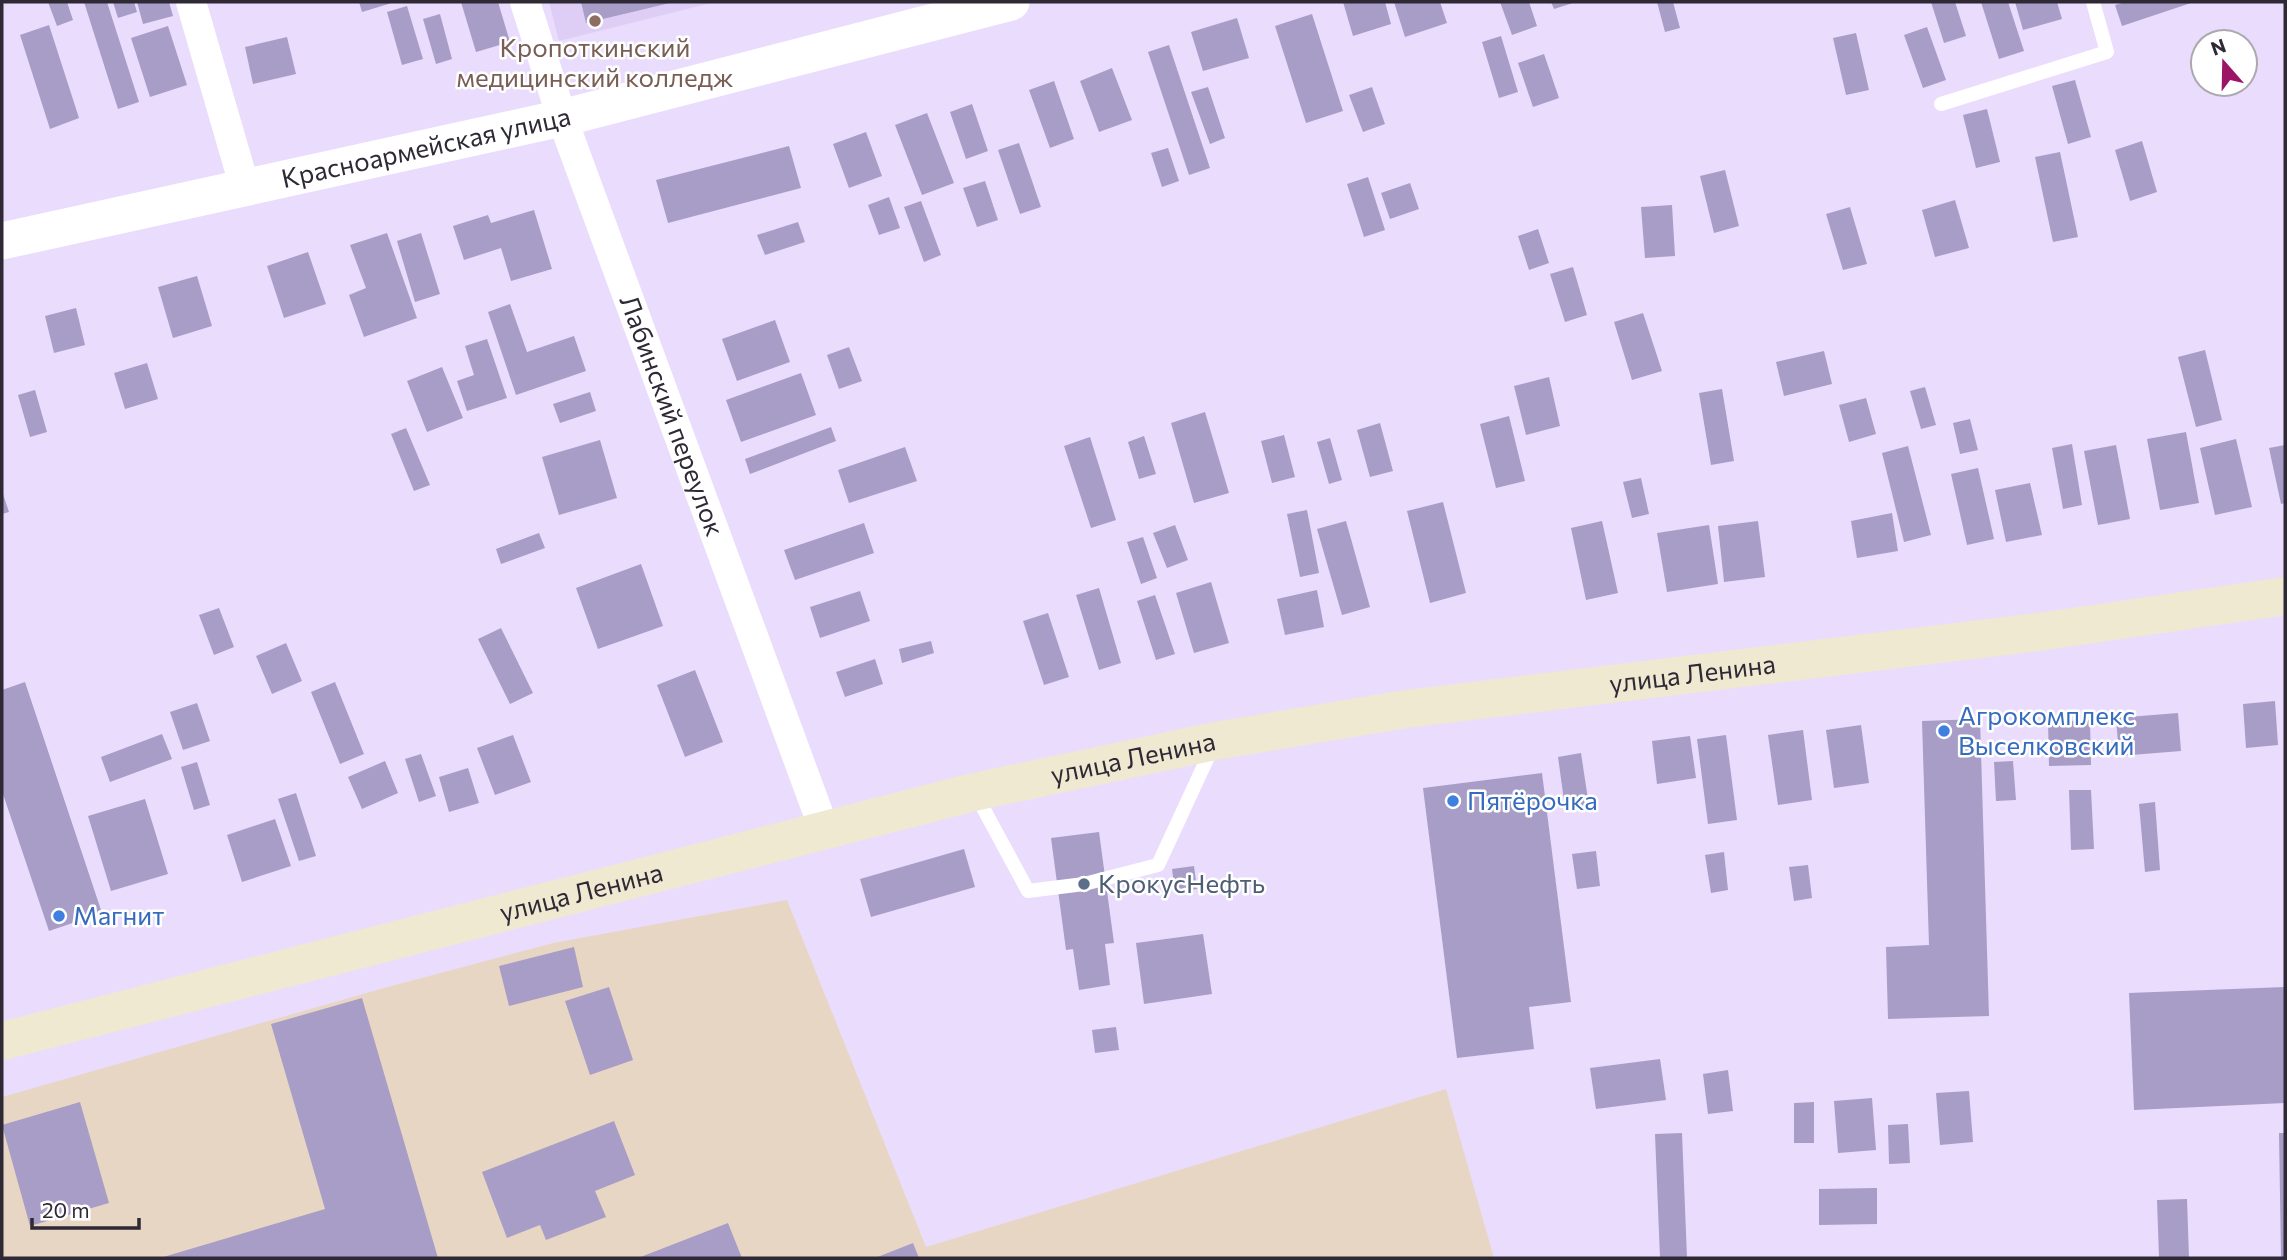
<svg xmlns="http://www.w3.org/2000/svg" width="2287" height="1260" font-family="Commissioner,sans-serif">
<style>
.built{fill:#decef5}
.industrial{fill:#e8d6c5}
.building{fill:#a89dc6}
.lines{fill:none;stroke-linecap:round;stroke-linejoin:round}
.service{stroke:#fff;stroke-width:14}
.minor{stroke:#fff;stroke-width:30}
.tertiary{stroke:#fff;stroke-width:37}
.secondary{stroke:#efe9d2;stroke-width:38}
.education-dot{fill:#8d6e63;stroke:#fff;stroke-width:2.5}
.shop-dot{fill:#3f7fe0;stroke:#fff;stroke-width:2.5}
.service-dot{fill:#5c6f8a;stroke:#fff;stroke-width:2.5}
.labels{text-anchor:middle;stroke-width:5;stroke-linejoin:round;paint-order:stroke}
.education-label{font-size:26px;fill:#785e54;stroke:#fff}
.street-label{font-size:26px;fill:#2e2935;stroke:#fff}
.shop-label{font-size:26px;fill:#366cbe;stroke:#fff;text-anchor:start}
.service-label{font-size:26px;fill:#4e5e75;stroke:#fff;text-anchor:start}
</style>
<rect width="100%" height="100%" fill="#eadcfd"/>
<!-- built -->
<path class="built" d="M549,2h166l-156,39z"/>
<!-- industrial -->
<path class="industrial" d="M787,900l139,347 520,-158 48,169h-1492v-161l382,-109 169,-45z"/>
<!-- building -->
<path class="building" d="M48,2h19l6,18 -16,6z
M84,2h23l32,100 -21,7z
M113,2h21l3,10 -19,6z
M137,2h32l4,14 -30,8z
M359,2h36l-33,10z
M461,2h37l12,40 -34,10z
M581,2h89v1l-84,20z
M1343,2h42l6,22 -38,12z
M1394,2h46l7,21 -42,14z
M1500,2h29l8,24 -25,9z
M1551,2h25l-22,7z
M1657,2h16l7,26 -15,4z
M1931,2h24l11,34 -22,7z
M1981,2h27l16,49 -25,8z
M2015,2h42l5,17 -39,11z
M2126,2h68l-72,24 -7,-21z
M407,6l16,53 -21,6 -15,-53z
M440,14l12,45 -16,5 -13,-45z
M1312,14l31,97 -37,12 -31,-97z
M1237,18l12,40 -46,13 -12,-39z
M49,25l30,93 -29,11 -30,-94z
M168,26l19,59 -37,12 -19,-59z
M1927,27l19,53 -23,8 -19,-53z
M1856,33l13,57 -23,5 -13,-57z
M1501,36l17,56 -19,6 -17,-56z
M287,37l9,37 -43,10 -8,-37z
M1169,45l41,123 -21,7 -41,-123z
M1544,54l15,44 -26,9 -15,-44z
M1112,68l20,52 -33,12 -19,-51z
M2075,80l16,57 -23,7 -16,-58z
M1054,81l20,58 -24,9 -21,-58z
M1208,87l17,51 -15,6 -19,-52z
M1372,87l13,37 -22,8 -14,-37z
M972,104l16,47 -22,8 -16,-47z
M1987,109l13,53 -24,6 -13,-53z
M927,113l27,70 -32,12 -27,-70z
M866,132l16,44 -33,12 -16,-44z
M2142,141l15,51 -27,9 -15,-51z
M1019,143l22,64 -21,7 -22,-64z
M789,146l12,42 -133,35 -12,-43z
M1168,148l11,33 -17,6 -11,-34z
M2060,152l18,85 -25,5 -18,-85z
M1725,170l14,56 -25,7 -14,-57z
M1368,177l17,53 -21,7 -17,-53z
M985,181l13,39 -21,7 -14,-39z
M1410,183l9,26 -29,10 -9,-26z
M889,197l11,31 -21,7 -11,-30z
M1955,200l14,48 -34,9 -13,-47z
M921,201l20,54 -17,7 -20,-55z
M1672,205l3,51 -30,2 -4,-51z
M1850,207l17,57 -24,6 -17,-56z
M534,210l18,59 -41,12 -10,-33 -37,12 -11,-34 35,-11 3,8z
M798,222l7,20 -40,13 -8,-20z
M1538,229l11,34 -20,7 -11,-34z
M387,233l30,85 -53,19 -15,-42 17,-7 -16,-43z
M421,233l19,61 -25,8 -18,-61z
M308,252l18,52 -42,14 -17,-52z
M1573,267l14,48 -22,7 -15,-48z
M197,276l15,50 -39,12 -15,-51z
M510,304l17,48 47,-16 12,35 -70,24 -28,-83z
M76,308l9,37 -31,8 -9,-37z
M1643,313l19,58 -30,9 -18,-58z
M775,320l15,42 -53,19 -15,-42z
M487,339l20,59 -40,13 -10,-30 17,-6 -9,-29z
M849,347l13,34 -23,8 -12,-34z
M2205,350l17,70 -26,7 -18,-70z
M1824,351l8,33 -48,12 -8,-34z
M147,363l11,36 -33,10 -11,-36z
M442,367l21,51 -36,14 -20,-51z
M801,373l15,42 -75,27 -15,-42z
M1549,377l11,49 -34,9 -12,-49z
M1925,387l11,38 -15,4 -11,-38z
M1722,389l12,72 -23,4 -12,-72z
M35,390l12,42 -17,5 -12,-42z
M590,392l6,19 -36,12 -7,-19z
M1866,398l10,36 -27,8 -10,-37z
M1205,412l24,81 -35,10 -23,-80z
M1509,416l16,65 -29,7 -16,-64z
M1970,419l8,31 -18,4 -7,-31z
M1380,423l13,48 -23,6 -13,-47z
M831,427l5,14 -86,33 -5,-15z
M406,428l24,57 -16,6 -23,-57z
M2186,432l13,71 -39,7 -13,-71z
M1284,435l11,42 -23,6 -11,-42z
M1144,436l12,38 -17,5 -11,-37z
M1090,437l26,83 -25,8 -27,-82z
M1330,438l12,42 -13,4 -12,-42z
M2236,439l16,68 -37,8 -15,-67z
M600,440l17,58 -58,17 -17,-58z
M2072,444l10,61 -19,4 -11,-61z
M2116,445l14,74 -32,6 -14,-74z
M2285,445v58l-4,1 -12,-56z
M1908,446l23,89 -27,7 -22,-89z
M905,447l12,34 -68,22 -11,-33z
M1978,468l16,71 -27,6 -16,-71z
M1641,478l8,36 -17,4 -9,-36z
M2030,483l12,52 -36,7 -11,-52z
M2,491l7,21 -7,2z
M1443,502l23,91 -36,10 -23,-92z
M1307,510l12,63 -19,4 -13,-63z
M1892,513l6,38 -41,7 -6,-37z
M1346,521l24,86 -28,8 -25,-86z
M1602,521l16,72 -32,7 -15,-72z
M1758,521l7,56 -41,5 -6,-56z
M864,523l10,30 -79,27 -11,-30z
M1175,525l13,35 -21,8 -14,-35z
M1709,525l9,59 -51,8 -10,-59z
M539,533l6,15 -44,16 -5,-15z
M1143,537l14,41 -16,6 -14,-42z
M641,564l22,62 -65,23 -22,-61z
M1211,582l18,61 -35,10 -18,-60z
M1099,588l22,75 -22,7 -23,-75z
M1317,590l7,37 -39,8 -8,-36z
M860,591l10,30 -50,17 -10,-31z
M1155,595l20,59 -19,6 -19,-59z
M219,608l15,39 -20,8 -15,-40z
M1048,613l21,64 -25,8 -21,-64z
M501,628l32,65 -23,11 -32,-65z
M931,641l3,12 -32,10 -3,-14z
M286,643l16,38 -30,13 -16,-38z
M875,659l8,25 -38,13 -9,-25z
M695,670l28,72 -38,15 -28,-72z
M25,682l77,231 -53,18 -47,-140v-101z
M335,682l29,72 -24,10 -29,-72z
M2275,701l3,44 -32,3 -3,-44z
M197,703l13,38 -27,9 -13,-38z
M2178,713l3,38 -62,5 -3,-38z
M1980,719l9,297 -101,3 -2,-72 43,-2 -7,-224z
M2090,720l1,45 -42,1 -1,-44z
M1861,725l8,58 -35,5 -8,-58z
M1803,730l9,70 -34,5 -10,-70z
M162,734l10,25 -62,23 -9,-25z
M513,735l18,47 -36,13 -18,-47z
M1726,735l11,85 -29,4 -11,-85z
M1690,736l6,42 -39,6 -5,-43z
M1581,753l8,53 -24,2 -7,-51z
M421,754l15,42 -17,6 -14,-43z
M385,761l13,32 -36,16 -14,-32z
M2013,761l3,39 -20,1 -2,-39z
M197,762l13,43 -16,5 -13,-43z
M468,768l11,35 -30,9 -10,-35z
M1542,773l29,229 -42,5 5,42 -77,9 -34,-270z
M2069,790h22l3,59 -23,1z
M296,793l20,63 -17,5 -21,-62z
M145,799l23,75 -57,17 -23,-75z
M2155,802l5,68 -15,2 -6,-68z
M275,819l16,47 -49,16 -15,-47z
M1099,832l15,111 -9,1 5,41 -31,5 -6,-41 -7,1 -15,-112z
M964,849l11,38 -104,30 -11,-38z
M1596,851l4,35 -23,3 -5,-35z
M1724,852l4,38 -17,3 -6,-38z
M1808,865l4,33 -18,3 -5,-34z
M1194,866l3,23 -22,3 -3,-23z
M1203,934l9,60 -68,10 -8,-61z
M574,947l9,40 -74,19 -10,-40z
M609,987l24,73 -43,15 -25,-74z
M2285,987v116l-151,7 -5,-117z
M362,998l76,260h-278l165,-49 -54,-185z
M1116,1027l3,23 -24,3 -3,-23z
M1660,1059l6,41 -70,9 -6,-41z
M1728,1070l5,41 -25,3 -5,-40z
M1969,1091l4,51 -33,3 -4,-52z
M1872,1098l4,52 -38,3 -4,-52z
M80,1102l29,101 -79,23 -28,-101z
M1814,1102v41h-20v-40z
M614,1121l21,54 -40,16 11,26 -60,23 -6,-15 -33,13 -25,-66z
M1908,1124l2,39 -21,1 -1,-39z
M1682,1133l5,125h-27l-5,-124z
M2279,1133h6v125h-4z
M1877,1188v36l-58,1v-36z
M2187,1199l2,59h-30l-2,-58z
M728,1223l14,35h-104z
M913,1243l6,15h-44z"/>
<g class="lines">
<!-- service -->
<path class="service" d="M1941,104l166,-52 -14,-50
M975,793l53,98 56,-7 74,-19 55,-119"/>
<!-- minor -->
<g class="minor">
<path d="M191,2l54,186"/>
<path id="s1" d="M525,2l37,116 262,711"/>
</g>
<!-- tertiary -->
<path class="tertiary" id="s2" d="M2,241l560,-123 449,-116"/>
<!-- secondary -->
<path class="secondary" id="s3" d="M2,1041l972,-249 241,-51 191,-32 632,-77 247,-36"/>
</g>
<!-- markers -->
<circle class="education-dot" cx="595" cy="21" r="7"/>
<g class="shop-dot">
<circle cx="1944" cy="731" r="7"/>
<circle cx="1453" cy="801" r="7"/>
<circle cx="59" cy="916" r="7"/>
</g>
<circle class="service-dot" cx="1084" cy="884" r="7"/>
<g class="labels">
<!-- education labels -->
<g class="education-label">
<text x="595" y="57">Кропоткинский<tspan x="595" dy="30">медицинский колледж</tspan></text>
</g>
<!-- street labels -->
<g class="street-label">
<text dy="9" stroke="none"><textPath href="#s2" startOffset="434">Красноармейская улица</textPath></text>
<text dy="9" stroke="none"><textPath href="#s1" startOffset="439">Лабинский переулок</textPath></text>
<text dy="9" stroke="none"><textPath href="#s3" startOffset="1732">улица Ленина</textPath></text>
<text dy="9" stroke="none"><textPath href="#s3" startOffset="1166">улица Ленина</textPath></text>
<text dy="9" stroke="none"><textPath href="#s3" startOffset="598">улица Ленина</textPath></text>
</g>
<!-- shop labels -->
<g class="shop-label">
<text x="1958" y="725">Агрокомплекс<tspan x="1958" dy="30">Выселковский</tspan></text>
<text x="1467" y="810">Пятёрочка</text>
<text x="73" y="925">Магнит</text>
</g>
<!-- service labels -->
<g class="service-label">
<text x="1098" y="893">КрокусНефть</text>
</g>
</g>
<!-- border -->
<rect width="2287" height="1260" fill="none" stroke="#2e2935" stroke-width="7"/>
<!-- north arrow -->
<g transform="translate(2224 63) rotate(340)"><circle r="33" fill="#ffffff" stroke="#aba9ae" stroke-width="2"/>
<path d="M0-5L12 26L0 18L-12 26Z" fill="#9b1466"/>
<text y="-10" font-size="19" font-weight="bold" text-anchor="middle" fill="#2e2935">N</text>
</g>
<!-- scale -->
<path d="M32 1218v10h107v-10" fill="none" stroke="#2e2935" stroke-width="3.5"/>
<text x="42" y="1218" font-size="21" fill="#2e2935" stroke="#ffffff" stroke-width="5" paint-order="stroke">20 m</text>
</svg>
